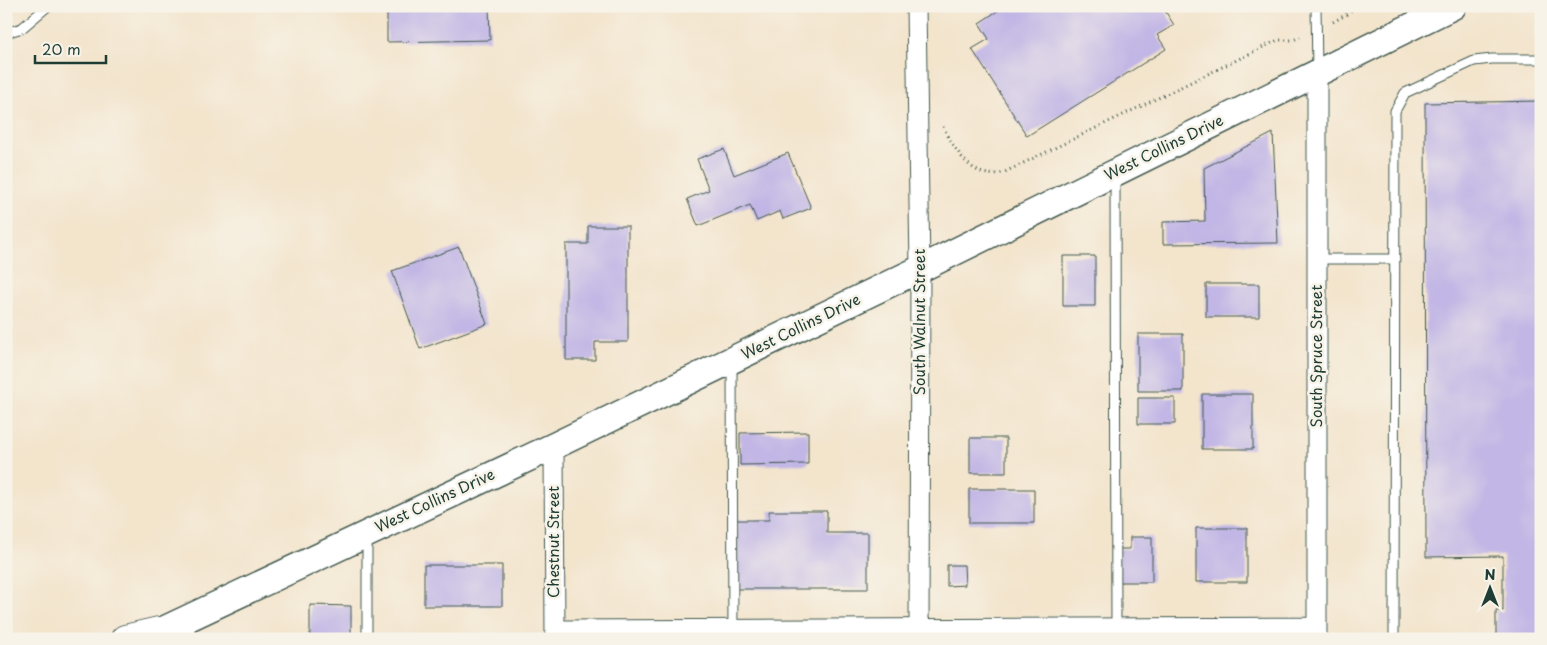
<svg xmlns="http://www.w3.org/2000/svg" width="1547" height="645" font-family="'Playpen Sans',sans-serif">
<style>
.building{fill:#c1b6e5}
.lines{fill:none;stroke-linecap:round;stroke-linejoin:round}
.service-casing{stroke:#3f564b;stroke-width:11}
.minor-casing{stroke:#3f564b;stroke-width:21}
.secondary-casing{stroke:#3f564b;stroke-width:29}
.primary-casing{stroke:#3f564b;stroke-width:30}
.path{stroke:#3f564b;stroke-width:3;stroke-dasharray:1 4;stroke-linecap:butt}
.service{stroke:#fff;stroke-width:9}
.minor{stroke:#fff;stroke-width:19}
.secondary{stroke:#fff;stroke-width:26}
.primary{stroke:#fff;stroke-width:28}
.labels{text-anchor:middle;stroke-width:5;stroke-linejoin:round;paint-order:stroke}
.street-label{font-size:15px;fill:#1f3d34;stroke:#f7f3e8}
</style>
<rect width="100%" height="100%" fill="#f7f3e8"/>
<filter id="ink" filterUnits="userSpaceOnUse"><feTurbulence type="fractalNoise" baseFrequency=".02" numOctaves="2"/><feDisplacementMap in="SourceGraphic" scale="10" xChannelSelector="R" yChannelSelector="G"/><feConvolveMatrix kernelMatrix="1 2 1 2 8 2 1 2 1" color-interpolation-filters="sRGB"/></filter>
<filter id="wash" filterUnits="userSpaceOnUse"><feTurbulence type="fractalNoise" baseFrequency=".0096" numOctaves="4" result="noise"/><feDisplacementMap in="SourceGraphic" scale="20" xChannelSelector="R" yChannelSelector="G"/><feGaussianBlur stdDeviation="1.12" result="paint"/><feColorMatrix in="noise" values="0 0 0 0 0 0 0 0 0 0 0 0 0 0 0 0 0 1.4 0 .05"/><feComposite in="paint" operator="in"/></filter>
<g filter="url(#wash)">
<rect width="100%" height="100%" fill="#f3e4cc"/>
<g id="blocks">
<!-- building -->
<path class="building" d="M387,6h102l1,34 -103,2z
M1005,6h157l12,19 -17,10 9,14 -139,87 -55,-87 17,-10 -10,-16z
M1541,101v538h-45v-28h7v-55l-77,1 -1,-454z
M1273,133l5,110 -115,1v-22l42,-1 -1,-53z
M724,149l10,26 54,-22 23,55 -28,11 -3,-8 -23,10 -7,-16 -52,21 -11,-27 22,-9 -12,-31z
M588,226h40v116h-33v18h-29v-116h22z
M459,247l28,77 -67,25 -28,-78z
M1063,256h32v50h-32z
M1206,284h53v33h-53z
M1138,334h45v57h-45z
M1202,394h51v55h-51z
M1138,398h37v26h-37z
M808,432v32l-68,1v-32z
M970,438h36v35h-36z
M969,489h65v34h-65z
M769,511h58v22h41v56h-131v-69h32z
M1196,528h51v54h-51z
M1130,537h22v45h-34v-33h12z
M424,565h78v41h-78z
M947,565h17l1,20 -18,1z
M310,605l41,1v33h-41z"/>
</g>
</g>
<g filter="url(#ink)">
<use href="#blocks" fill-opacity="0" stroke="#3f564b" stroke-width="1"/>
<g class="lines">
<defs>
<path id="service" d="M1316,6l1,64
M6,33l16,-5 26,-22
M1115,177l1,462
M1317,259h78
M732,363l1,276
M367,536v103
M1394,639l1,-528 10,-18 69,-32 18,-2h49"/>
<path id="minor" d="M916,6l4,263 -1,370
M554,446l1,193
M185,619v20
M555,630l762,-3
M1317,639v-566"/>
<path id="secondary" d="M144,639l410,-193 366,-177 533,-263"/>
<path id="primary" d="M125,639l34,-8"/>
</defs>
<!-- service casing -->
<use href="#service" class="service-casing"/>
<!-- minor casing -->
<use href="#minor" class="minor-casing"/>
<!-- secondary casing -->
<use href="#secondary" class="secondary-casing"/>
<!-- primary casing -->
<use href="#primary" class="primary-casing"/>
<!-- path -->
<path class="path" d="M1333,22l16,-9 5,-7
M943,127c14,24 29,56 62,45l273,-132h15l7,-3"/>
<!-- service -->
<use href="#service" class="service"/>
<!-- minor -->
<use href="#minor" class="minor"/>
<!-- secondary -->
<use href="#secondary" class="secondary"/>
<!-- primary -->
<use href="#primary" class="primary"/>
</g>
</g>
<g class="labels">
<!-- street labels -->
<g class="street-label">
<text transform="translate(1164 148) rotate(-26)" y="5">West Collins Drive</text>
<text transform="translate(920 322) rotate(-90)" y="5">South Walnut Street</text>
<text transform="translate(801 327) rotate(-26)" y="5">West Collins Drive</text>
<text transform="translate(1317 356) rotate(-90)" y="5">South Spruce Street</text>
<text transform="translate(435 501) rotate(-25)" y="5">West Collins Drive</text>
<text transform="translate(554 542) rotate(-90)" y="5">Chestnut Street</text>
</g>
</g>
<!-- margin -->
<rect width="1547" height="645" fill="none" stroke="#f7f3e8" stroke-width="25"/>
<!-- north arrow -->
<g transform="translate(1490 588)" stroke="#f7f3e8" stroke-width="4" paint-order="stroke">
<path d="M0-4L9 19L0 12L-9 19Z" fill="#1f3d34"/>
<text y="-8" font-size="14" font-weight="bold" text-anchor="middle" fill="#1f3d34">N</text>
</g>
<!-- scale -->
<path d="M35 55v8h71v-8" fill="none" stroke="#1f3d34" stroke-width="2.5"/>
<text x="42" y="55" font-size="15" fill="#1f3d34" stroke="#f7f3e8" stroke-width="4" paint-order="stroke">20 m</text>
</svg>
